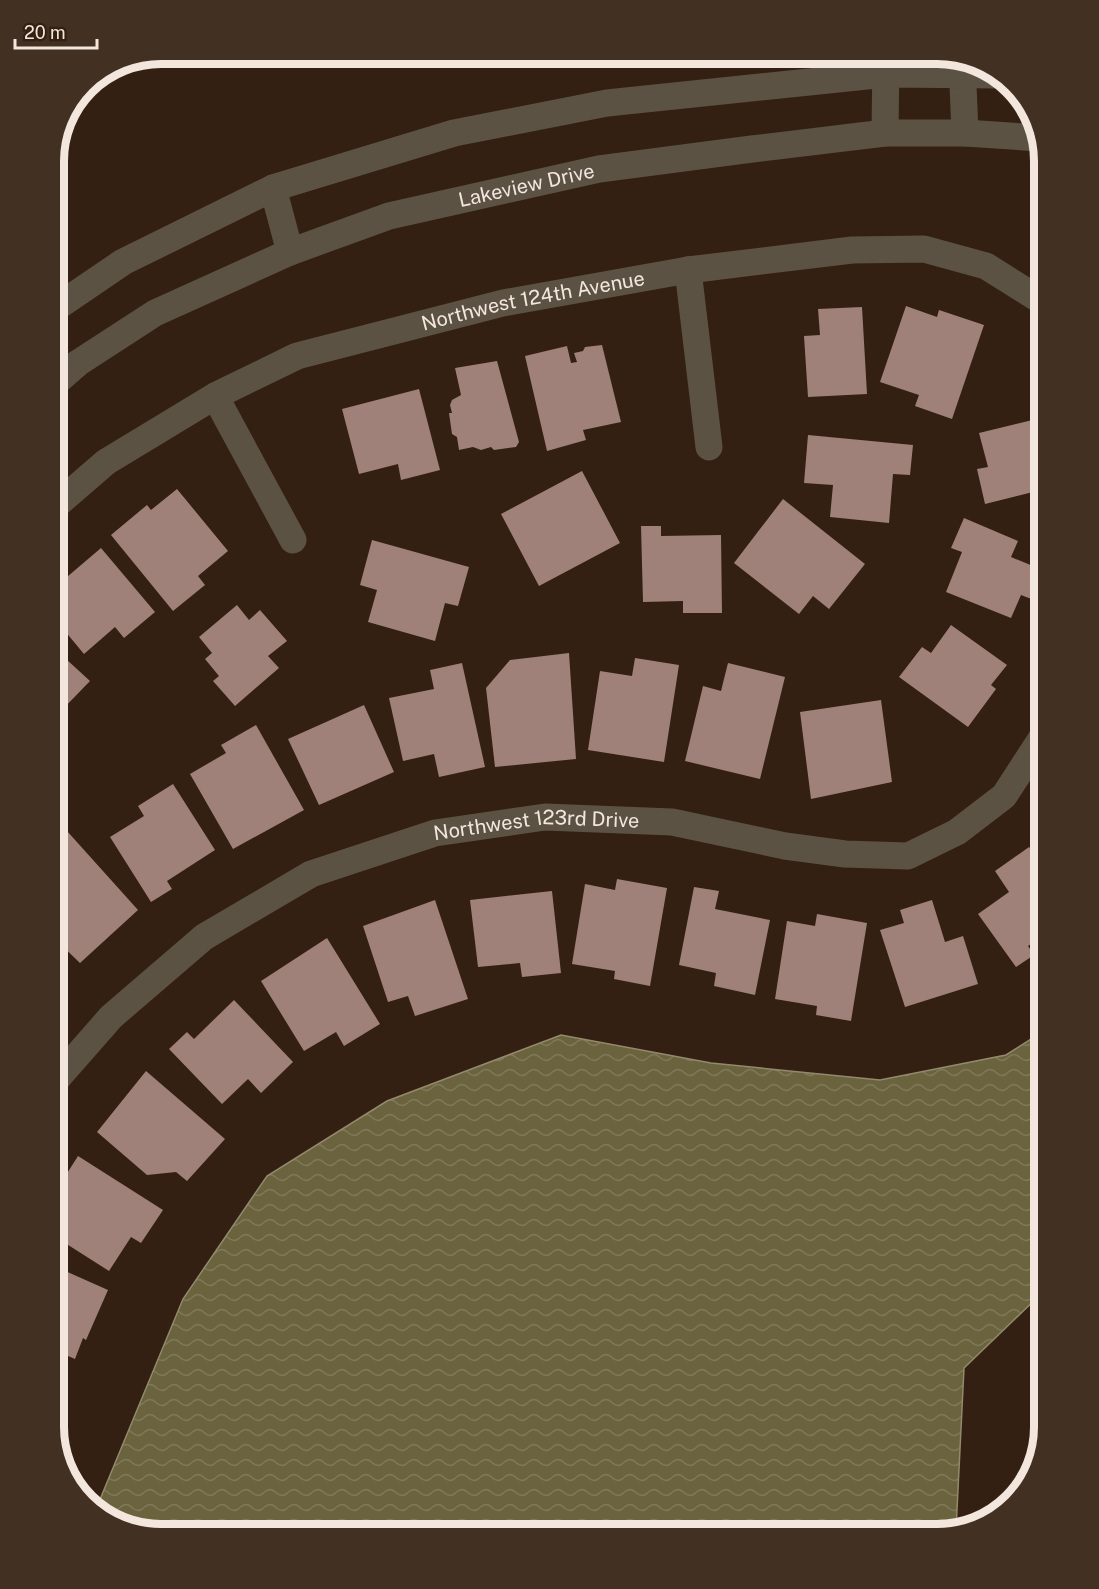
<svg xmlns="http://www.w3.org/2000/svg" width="1099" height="1589" font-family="'Public Sans',sans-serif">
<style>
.water{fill:url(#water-waves);stroke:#938a6d;stroke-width:1.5}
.building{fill:#9f8179}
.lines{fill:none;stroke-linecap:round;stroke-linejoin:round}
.minor{stroke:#5b5244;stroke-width:27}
.labels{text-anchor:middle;stroke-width:6;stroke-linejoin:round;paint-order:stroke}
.street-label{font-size:20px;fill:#f3e6dd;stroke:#332012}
.rim{fill:none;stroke:#f3e6dd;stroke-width:8}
</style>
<defs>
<pattern id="water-waves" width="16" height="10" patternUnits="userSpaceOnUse" patternTransform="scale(1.5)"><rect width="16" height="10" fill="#6a633d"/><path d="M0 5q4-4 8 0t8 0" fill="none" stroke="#807959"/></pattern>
</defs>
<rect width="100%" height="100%" fill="#332012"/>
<!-- water -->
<path class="water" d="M1045,1030v260l-81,78 -8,162 -18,5h-783l-48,-15 -11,-11 87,-210 84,-123 120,-75 174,-66 150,28 169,17 126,-25z"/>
<!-- building -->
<path class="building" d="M54,168l10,8 -10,11z
M906,306l31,11 2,-7 45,15 -32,94 -37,-13 4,-11 -39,-13z
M862,307l5,87 -59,3 -4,-61 16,-1 -2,-26z
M602,345l19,77 -38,8 3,10 -39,11 -22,-95 42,-10 4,17 6,-1 -3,-9 9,-2 2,-4z
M497,361l22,81 -3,5 -22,3 -3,-3 -10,3 -8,-3 -14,3 -2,-13 -5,-3 -3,-21h3l-2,-8 2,-5 9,-5 -6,-27z
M419,389l21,81 -39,10 -3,-16 -39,10 -17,-65z
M1045,417v72l-60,15 -8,-35 11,-2 -9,-34z
M808,435l105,10 -3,30 -17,-1 -4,49 -59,-6 3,-32 -29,-2z
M582,471l38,72 -81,43 -38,-72z
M177,489l51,62 -30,25 7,9 -32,26 -62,-76 36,-30 4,5z
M783,499l82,65 -36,45 -16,-13 -14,18 -65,-51z
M964,518l54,23 -7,16 34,14 -11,29 -13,-5 -10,23 -65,-26 16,-40 -11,-4z
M641,526h20v10l60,-1 1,78h-39v-12l-40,1z
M372,540l97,27 -11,39 -13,-3 -10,38 -67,-19 9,-32 -17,-5z
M101,548l54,64 -31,26 -9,-11 -31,27 -30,-36v-30z
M237,605l12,15 11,-10 27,31 -19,15 11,12 -44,38 -22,-25 6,-5 -14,-17 7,-6 -13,-16z
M951,625l56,40 -16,20 5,4 -28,38 -69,-50 23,-30 9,6z
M54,648l36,33 -29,30 -7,-6z
M569,653l7,106 -81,8 -9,-79 24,-28z
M635,658l44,7 -15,97 -76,-12 12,-79 32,5z
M462,663l23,104 -46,10 -5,-23 -31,7 -14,-63 45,-9 -4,-19z
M728,663l57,14 -25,102 -75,-18 18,-75 18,5z
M881,700l11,82 -81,17 -11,-87z
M364,705l30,67 -75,33 -31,-66z
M256,725l48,85 -71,39 -43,-75 36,-21 -5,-8z
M173,784l42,66 -48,31 5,8 -21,13 -41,-65 34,-21 -6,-10z
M67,831l71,79 -58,53 -26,-25v-94z
M1029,847l16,22v65l-17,12 6,9 -18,12 -38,-53 31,-22 -14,-21z
M617,879l50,9 -17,98 -36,-7 1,-8 -43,-7 13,-80 30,6z
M694,887l25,4 -4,18 55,11 -15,75 -41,-9 2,-13 -37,-8z
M552,891l9,82 -39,4 -2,-14 -42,4 -8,-67z
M435,900l33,99 -53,17 -7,-20 -20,6 -25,-76z
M932,900l13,42 18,-6 15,48 -73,23 -25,-77 24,-7 -4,-13z
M817,914l50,9 -16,98 -35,-6 1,-9 -42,-7 12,-78 28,5z
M327,938l53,86 -36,22 -8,-14 -32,19 -43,-70z
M54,964l10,8 -10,12z
M234,1000l59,62 -32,31 -13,-14 -26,25 -53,-55 18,-17 7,7z
M146,1071l79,68 -38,42 -11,-9 -29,3 -50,-43z
M78,1156l85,54 -22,33 -10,-6 -22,34 -55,-35v-25l6,-9 -6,-3v-5z
M54,1266l54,24 -22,50 -3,-2 -8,21 -21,-9z
M54,1370l8,3 -8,21z
M54,1410l11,5 -9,22 -2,-9z"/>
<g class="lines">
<!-- minor -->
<g class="minor">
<path d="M962,60l3,73"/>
<path d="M885,133l1,-79"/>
<path d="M273,188l17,64"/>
<path d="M688,270l21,177"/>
<path d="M54,309l69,-47 150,-74 181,-55 153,-30 279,-29 112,1"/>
<path id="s1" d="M54,384l24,-21 77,-50 135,-61 99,-36 210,-47 153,-20 133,-16h80l74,5"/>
<path d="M215,396l78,144"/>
<path id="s2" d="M54,507l52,-45 109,-66 82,-40 206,-53 185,-33 164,-20 72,-1 62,17 59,37"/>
<path id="s3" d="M54,1082l57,-65 93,-80 107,-63 124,-41 110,-16 127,5 113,24 60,8 63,2 49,-24 47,-36 41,-63"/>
</g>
</g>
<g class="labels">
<!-- street labels -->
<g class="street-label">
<text dy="7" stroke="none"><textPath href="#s1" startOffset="518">Lakeview Drive</textPath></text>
<text dy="7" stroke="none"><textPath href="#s2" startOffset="530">Northwest 124th Avenue</textPath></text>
<text dy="7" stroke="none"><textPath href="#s3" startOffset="566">Northwest 123rd Drive</textPath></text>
</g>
</g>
<!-- crop -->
<path d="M0 0H1099V1589H0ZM161 64H937A97 97 0 0 1 1034 161V1427A97 97 0 0 1 937 1524H161A97 97 0 0 1 64 1427V161A97 97 0 0 1 161 64Z" fill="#423022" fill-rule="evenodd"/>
<path class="rim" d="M161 64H937A97 97 0 0 1 1034 161V1427A97 97 0 0 1 937 1524H161A97 97 0 0 1 64 1427V161A97 97 0 0 1 161 64Z"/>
<!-- scale -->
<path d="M15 39v9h82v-9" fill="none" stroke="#f3e6dd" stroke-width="3"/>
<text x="24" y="39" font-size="18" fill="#f3e6dd" stroke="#332012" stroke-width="4.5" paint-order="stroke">20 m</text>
</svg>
